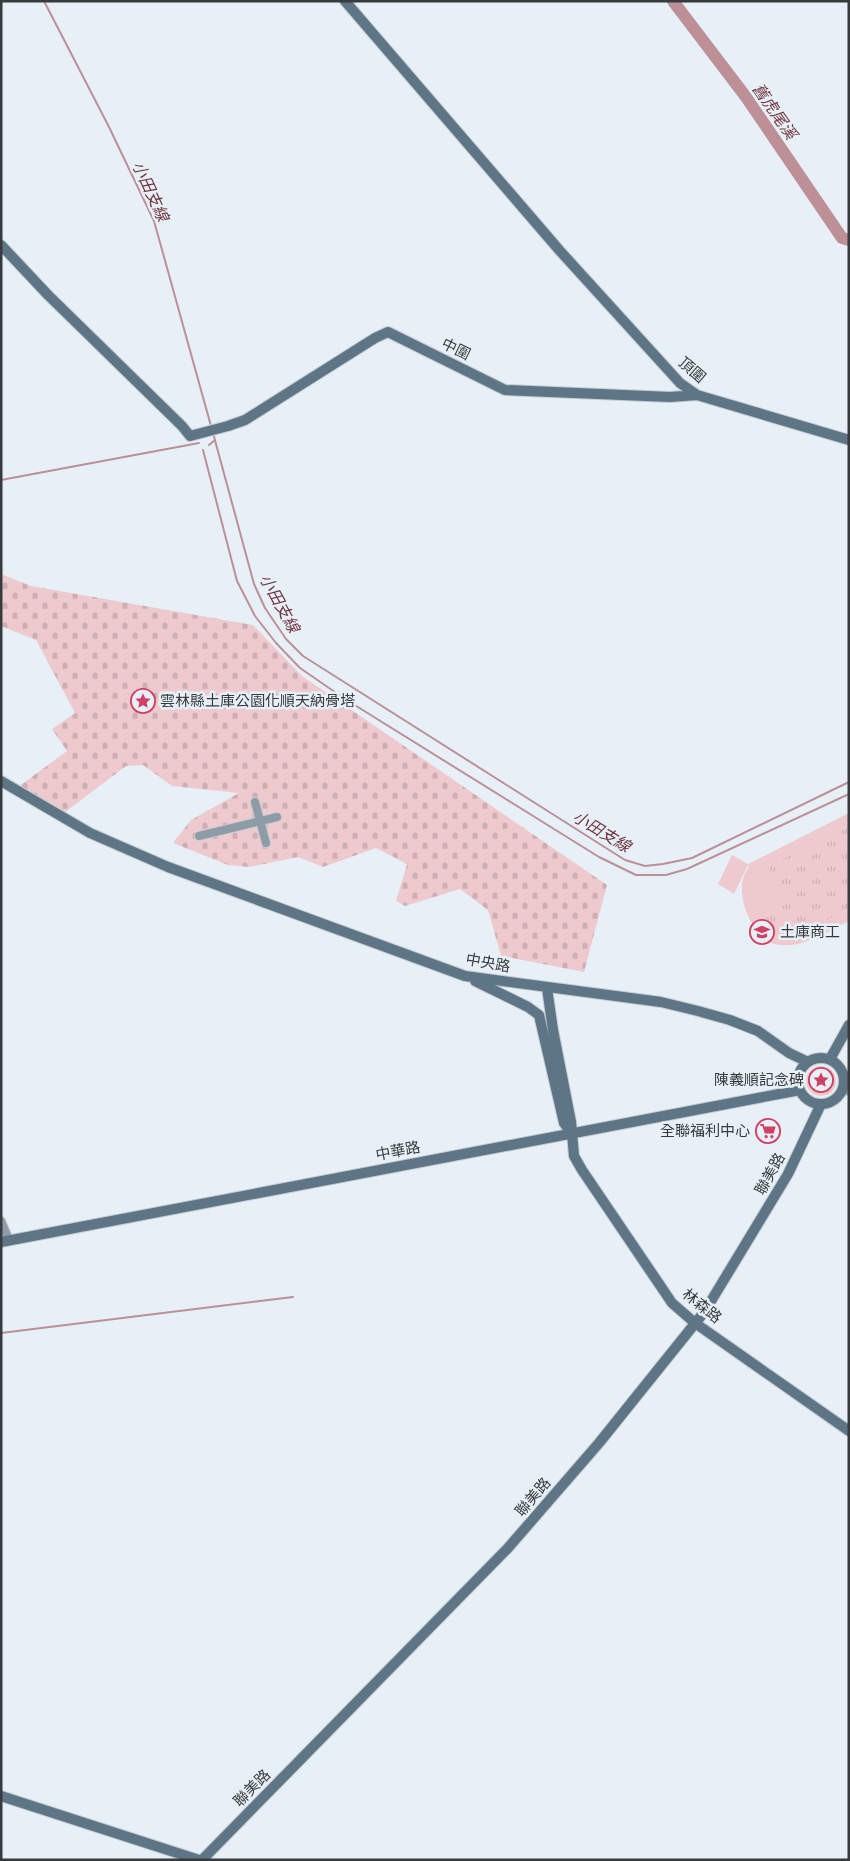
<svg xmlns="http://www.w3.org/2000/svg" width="850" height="1861" font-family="Lato,'Noto Sans TC',sans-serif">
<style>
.grass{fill:url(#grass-tufts)}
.cemetery{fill:url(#cemetery-stones)}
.park{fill:#eecace}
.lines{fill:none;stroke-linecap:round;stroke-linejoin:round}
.stream{stroke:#bc9096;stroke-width:2}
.river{stroke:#bc9096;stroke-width:12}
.street-casing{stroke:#c4ccd1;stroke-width:10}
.secondary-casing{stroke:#c4ccd1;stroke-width:12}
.street{stroke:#8d9ca7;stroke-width:8}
.secondary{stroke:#5e7585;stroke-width:10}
.labels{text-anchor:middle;stroke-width:5;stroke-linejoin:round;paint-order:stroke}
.street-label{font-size:15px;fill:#373b3d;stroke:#e7f0f6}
.poi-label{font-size:15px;fill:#373b3d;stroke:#e7f0f6;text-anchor:start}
.water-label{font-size:16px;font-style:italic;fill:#703540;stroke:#e7f0f6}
</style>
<defs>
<pattern id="grass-tufts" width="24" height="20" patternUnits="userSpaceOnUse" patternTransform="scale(1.25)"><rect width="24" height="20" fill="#eecace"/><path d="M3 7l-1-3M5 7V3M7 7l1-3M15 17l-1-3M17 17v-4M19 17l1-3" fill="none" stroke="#cdaeb2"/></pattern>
<pattern id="cemetery-stones" width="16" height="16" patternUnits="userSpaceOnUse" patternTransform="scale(1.25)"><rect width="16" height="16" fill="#eecace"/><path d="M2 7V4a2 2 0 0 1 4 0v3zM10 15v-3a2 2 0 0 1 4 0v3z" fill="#cdaeb2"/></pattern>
</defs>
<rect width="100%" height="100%" fill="#e7f0f6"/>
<!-- grass -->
<path class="grass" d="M849,826v83c-16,7 -50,29 -67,25 -9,-2 -16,-10 -21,-17l4,-50z
M806 1081a15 15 0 1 1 30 0a15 15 0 1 1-30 0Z"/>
<!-- cemetery -->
<path class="cemetery" d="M1,574l30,12 222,39 49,51 305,209 -23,87 -83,-16 -13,-46 -28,-21 -55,17 -9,-5 11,-37 -31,-16 -53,19 -25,-10 -49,10 -21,-2 -55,-22 18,-23 48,-27 -67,-7 -29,-21 -17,1 -62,47 -46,-26 49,-36 -15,-22 23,-16 -39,-73 -35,-14z"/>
<!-- park -->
<path class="park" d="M849,813v13l-82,40 20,38 -26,13c10,13 20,20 36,17l52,-25v12c-21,10 -45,27 -69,24 -28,-3 -50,-56 -31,-78l-1,-2 -14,29 -16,-10 14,-29 16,9z"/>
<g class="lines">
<!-- stream -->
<path class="stream" d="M44,1l65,126 45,94 57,205
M213,433l41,151 11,24 21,31 17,17 322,204 20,6 18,-2 29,-6 157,-76
M209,445l6,-5
M203,450l34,131 18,35 21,27 24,25 45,31 254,158 37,18h30l21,-6 162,-75
M1,480l198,-37
M1,1333l292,-36"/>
<!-- river -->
<path class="river" d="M673,1l73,96 96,141 7,2"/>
<defs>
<path id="street" d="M255,802l11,41
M199,836l78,-19
M844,1076l5,-1
M842,1090l7,1
M1,1221l8,19"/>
<path id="secondary" d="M345,1l215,250 120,132 17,12 152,45
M1,245l47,50 134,131 8,10 38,-10 17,-6 130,-82 13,-6 117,58 165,7 27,-2
M1,781l89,52 78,34 297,109 196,26 37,9 32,9 28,11 31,22 19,9
M475,981l53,26 11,8 25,108 7,10
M547,988l6,42 18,92 3,34 8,14 90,133 23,20 154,108
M798 1081a23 23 0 1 1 46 0a23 23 0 1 1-46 0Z
M830,1059l19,-34
M1,1242l799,-152
M1,1796l198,64
M202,1860l306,-312 91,-105 106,-132 83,-137 33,-70"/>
</defs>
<!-- street casing -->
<use href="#street" class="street-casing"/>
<!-- secondary casing -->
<use href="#secondary" class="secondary-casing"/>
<!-- street -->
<use href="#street" class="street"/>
<!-- secondary -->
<use href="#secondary" class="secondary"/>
</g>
<!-- icons -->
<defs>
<symbol id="sight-ring" viewBox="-11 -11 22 22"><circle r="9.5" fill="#e7f0f6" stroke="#d04165" stroke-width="1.5"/><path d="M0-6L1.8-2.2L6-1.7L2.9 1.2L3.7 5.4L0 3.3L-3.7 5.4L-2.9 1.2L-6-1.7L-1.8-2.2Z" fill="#d04165"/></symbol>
<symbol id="school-ring" viewBox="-11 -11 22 22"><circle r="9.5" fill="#e7f0f6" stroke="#d04165" stroke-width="1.5"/><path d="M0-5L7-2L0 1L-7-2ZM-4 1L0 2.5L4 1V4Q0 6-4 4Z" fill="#d04165"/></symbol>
<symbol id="supermarket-ring" viewBox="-11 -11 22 22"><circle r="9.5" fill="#e7f0f6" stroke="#d04165" stroke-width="1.5"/><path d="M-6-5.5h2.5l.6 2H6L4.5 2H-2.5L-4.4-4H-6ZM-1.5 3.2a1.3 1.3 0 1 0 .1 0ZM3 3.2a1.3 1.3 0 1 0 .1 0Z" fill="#d04165"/></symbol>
</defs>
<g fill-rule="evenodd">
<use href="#sight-ring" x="129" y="687" width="28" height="28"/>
<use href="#school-ring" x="748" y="918" width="28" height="28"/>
<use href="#sight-ring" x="807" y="1066" width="28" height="28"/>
<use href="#supermarket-ring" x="754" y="1117" width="28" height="28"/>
</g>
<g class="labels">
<!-- street labels -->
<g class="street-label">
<text transform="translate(456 349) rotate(26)" y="5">中圍</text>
<text transform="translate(692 370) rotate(41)" y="5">頂圍</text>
<text transform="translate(488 963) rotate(10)" y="5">中央路</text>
<text transform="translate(398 1151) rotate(-11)" y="5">中華路</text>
<text transform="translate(770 1174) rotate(-61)" y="5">聯美路</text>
<text transform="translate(702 1306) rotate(39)" y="5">林森路</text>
<text transform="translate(533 1497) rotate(-50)" y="5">聯美路</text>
<text transform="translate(252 1788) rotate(-45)" y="5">聯美路</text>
</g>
<!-- poi labels -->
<g class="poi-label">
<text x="160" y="706">雲林縣土庫公園化順天納骨塔</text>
<text x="780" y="937">土庫商工</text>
<text x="804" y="1085" text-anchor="end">陳義順記念碑</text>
<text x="750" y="1136" text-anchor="end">全聯福利中心</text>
</g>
<!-- water labels -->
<g class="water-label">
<text transform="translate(775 111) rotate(55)" y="6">舊虎尾溪</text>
<text transform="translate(151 191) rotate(65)" y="6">小田支線</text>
<text transform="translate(280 603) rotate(61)" y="6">小田支線</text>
<text transform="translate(602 831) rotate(31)" y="6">小田支線</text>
</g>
</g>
<!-- border -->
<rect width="850" height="1861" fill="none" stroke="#373b3d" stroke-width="5"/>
</svg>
